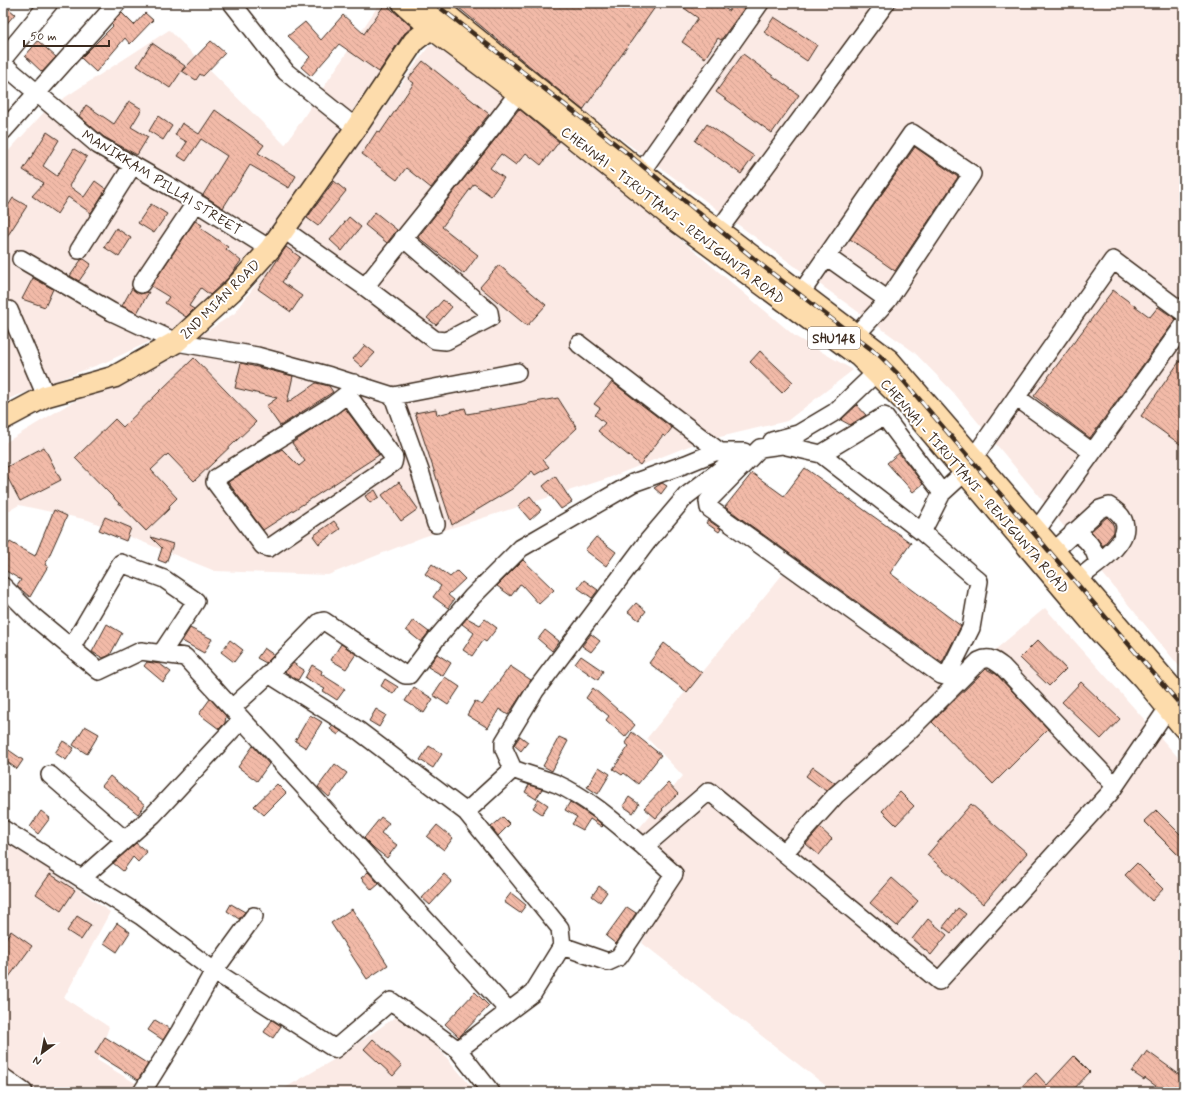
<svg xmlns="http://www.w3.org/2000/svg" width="1187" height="1095" font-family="Mynerve,sans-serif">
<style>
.built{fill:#fbeae5}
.building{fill:url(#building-back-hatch);stroke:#3b2a1e}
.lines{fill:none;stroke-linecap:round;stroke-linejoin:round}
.minor-casing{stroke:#3b2a1e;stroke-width:20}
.major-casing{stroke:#3b2a1e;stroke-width:24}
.minor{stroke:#fff;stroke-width:17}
.major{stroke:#fddcac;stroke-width:21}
.rail-casing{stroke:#3b2a1e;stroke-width:4.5}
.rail{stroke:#fff;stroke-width:3;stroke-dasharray:9;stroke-linecap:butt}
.labels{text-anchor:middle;stroke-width:4;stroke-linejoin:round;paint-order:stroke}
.shield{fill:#fff;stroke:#766a62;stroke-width:1}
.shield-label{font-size:13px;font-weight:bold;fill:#3b2a1e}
.street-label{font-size:14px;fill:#3b2a1e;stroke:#fff}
</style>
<defs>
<pattern id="building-back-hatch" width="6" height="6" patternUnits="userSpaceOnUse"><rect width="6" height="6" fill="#f2baa8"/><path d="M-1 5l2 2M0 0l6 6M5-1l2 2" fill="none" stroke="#d0a090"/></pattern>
</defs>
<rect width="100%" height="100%" fill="#fff"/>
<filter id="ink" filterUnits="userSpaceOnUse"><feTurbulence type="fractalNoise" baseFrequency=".025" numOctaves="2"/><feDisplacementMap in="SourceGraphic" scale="8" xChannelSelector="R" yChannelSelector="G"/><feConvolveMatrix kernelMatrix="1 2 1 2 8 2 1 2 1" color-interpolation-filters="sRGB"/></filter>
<g filter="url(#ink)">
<!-- built -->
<path class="built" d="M380,3h6l20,19 -1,27 -136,190 -88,88 -73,34 -105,40v-244l44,-48 122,-79 116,115z
M658,3h526v669l-231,-280 -39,-40 -110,-79 -221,-162z
M429,46h18l164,135 185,156 57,33 -66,51 -88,21 -93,37 -183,58 -95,38 -113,-4 -127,-51 -69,-15 -16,9v-70l66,-40 107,-53 59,-38z
M787,569l165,117 93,-78 139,156v328h-350l-192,-149 34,-72 -40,-39 47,-56 -36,-38z
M3,836l107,76 -46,86 45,29 -12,33 53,32h-147z
M397,1016l38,28 41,48h-198l57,-33z"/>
<!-- building -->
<path class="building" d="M453,3h205l-75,107z
M677,3h39l13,8 5,-8h14l-27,37 -3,-2 -13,20 -23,-16 16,-24z
M3,4l12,10 -12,14z
M385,4l27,23 -8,7 -25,38 -40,-28 -28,32 -10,-9 9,-10 -22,-21 17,-14 16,18 22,-25 21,19z
M122,13l12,12 11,-12 8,7 -23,24 -5,-6 -29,34 -15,-14 32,-32 -2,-2z
M774,17l43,28 -10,16 -43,-29z
M38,41l18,16 -14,15 -17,-16z
M211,41l14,12 -22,23 -3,-2 -4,6 -14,-9z
M152,43l33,23 -15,22 -33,-22z
M743,54l56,41 -27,38 -56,-41z
M423,61l66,53 -58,74 -25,-20 -9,12 -35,-26 15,-23 3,2 34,-50 -6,-4z
M129,101l13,8 -11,18 17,10 -11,18 -33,-18 -25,-21 7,-11 28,19z
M519,109l40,33 -18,23 -15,-12 -10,12 -15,-11 -11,14 14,10 -13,18 -17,-12 -32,43 36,28 -14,19 -46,-37z
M215,110l49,35 -6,8 38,23 -7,12 -39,-23 -27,43 -20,-13 24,-39 -26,-17 -15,22 -8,-5 9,-14 -12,-7 7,-12 17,11z
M158,116l14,10 -9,14 -14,-9z
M707,124l47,32 -13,18 -46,-33z
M47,132l12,8 -16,26 14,10 17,-27 13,8 -18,29 15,11 11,-16 11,8 -15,24 -23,-16 -11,17 -25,-18 12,-13 -21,-13z
M915,147l43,30 -63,94 -45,-32z
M334,181l12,10 -28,35 -11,-8z
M13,198l14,8 -24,37v-29z
M151,204l16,10 -13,19 -16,-10z
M375,212l22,18 -10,13 -22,-18z
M349,217l12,10 -19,24 -12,-11z
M195,221l7,4 -2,3 28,19 -2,2 15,12 -12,16 -19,18 -9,-7 -12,18 5,3 -8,8 -21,-14 4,-6 -18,-11z
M116,228l15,10 -12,19 -15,-10z
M286,247l14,10 -18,25 20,14 -11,16 -33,-23z
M84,259l7,5 -12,17 -9,-5 11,-16z
M499,265l47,40 -19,21 -47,-39z
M33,278l20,11 -8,18 -23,-8z
M132,288l8,6 9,-2 -12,21 -15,-7z
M1113,290l37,27 8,-10 18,12 -86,119 -56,-42z
M443,300l9,7 -16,18 -9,-7z
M365,345l10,8 -13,14 -9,-8z
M760,351l33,31 -11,11 -32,-31z
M1184,355v92l-43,-31z
M194,358l62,64 -62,59 -26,-27 -17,16 26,28 -8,8 1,2 -24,23 -71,-73 40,-39 8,8z
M241,363l52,13 -6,27 29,-20 13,3 4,6 -53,34 -14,-20 11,-8 -42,-10z
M612,382l60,46 -7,9 -2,-2 -23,30 -42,-34 7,-8 -10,-8 5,-7 -6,-4z
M558,398l19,30 -34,32 6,7 -14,8 -3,-4 -20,18 -60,36 -37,-112 21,-4 1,6 28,-7 2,6z
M857,405l9,10 -16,10 -9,-5z
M345,408l34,47 -116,75 -35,-48 54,-33 17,17 6,-5 -13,-18z
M44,447l17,33 -41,21 -17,-32z
M899,453l24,31 -10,8 -26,-29z
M805,468l106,75 -21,30 71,53 -19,37 -217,-156 27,-34 32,23z
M555,476l17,26 -11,7 -18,-23z
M399,482l19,27 -17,12 -19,-26z
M662,483l5,3 -6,8 -7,-6z
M375,490l4,7 -9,6 -5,-7z
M530,496l11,14 -11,10 -12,-14z
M54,510l13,6 -22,49 3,1 -18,31 -13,-11 4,-6 -18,-11v-16l7,-11 25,14z
M105,517l26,11 -5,13 -27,-11z
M1107,517l5,5 2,5v5l-11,14 -12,-15z
M708,520l13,9 -2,3 -13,-9z
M334,521l6,8 -21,15 -6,-8z
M151,537l22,7 -7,19 -8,-3 4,-12z
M596,537l20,15 -10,14 -21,-16z
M523,560l31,30 -15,14 -17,-19 -2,-1 -9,12 -14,-10z
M432,564l18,13 7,-6 8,8 -17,16 6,5 -6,8 -15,-11 8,-11 -16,-12z
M584,580l14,10 -6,8 -14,-10z
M636,603l10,8 -7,9 -11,-8z
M467,618l13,7 5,-6 12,9 -11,14 -3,-2 -11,16 -9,-6 11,-17 -12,-9z
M413,620l16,12 -8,10 -15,-12z
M107,624l15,9 -12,22 -7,3 -11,-6z
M190,628l22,11 -8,14 -22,-12z
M545,630l14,11 -7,10 -14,-12z
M591,634l9,7 -9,11 -9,-6z
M230,640l13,10 -9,12 -13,-10z
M1038,640l28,29 -17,17 -29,-28z
M664,643l38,30 -15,19 -38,-29z
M341,644l15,10 -10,15 -15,-9z
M264,648l10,7 -8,8 -9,-5z
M437,654l14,9 -8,13 -15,-9z
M581,656l22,15 -5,9 -23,-16z
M147,662l13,2 11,8 -8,10 -19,-16z
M293,663l11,7 -6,10 -13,-8z
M312,665l10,6 -1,3 24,15 -8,11 -14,-9 2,-2 -20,-11z
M510,666l21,14 -23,35 -9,-6 -11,19 -21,-13 8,-14 7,4z
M986,669l10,5 52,55 -55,55 -61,-62z
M445,677l15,10 -12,18 -15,-10z
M385,679l13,8 -5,7 -12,-8z
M1081,682l39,37 -19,20 -39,-37z
M414,687l19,12 -9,14 -19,-12z
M593,688l42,37 -10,12 -19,-17 3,-4 -23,-18z
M210,699l16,17 -1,7 -6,6 -20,-15z
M376,709l10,6 -7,12 -10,-6z
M310,715l12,7 -16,26 -11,-7z
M85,726l14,8 -12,20 -14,-9z
M332,726l9,5 -3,4 -8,-6z
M632,732l29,23 -23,29 -14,-11 -2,2 -9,-6 16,-23 -4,-3z
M520,736l8,6 -7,9 -7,-6z
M559,737l9,4 -16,30 -9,-5z
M63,741l11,7 -8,12 -11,-7z
M3,746l20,14 -6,9 -14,-10z
M253,746l16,18 -12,17 -19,-14z
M429,746l13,8 -9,14 -13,-8z
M335,764l12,9 -18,24 -11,-10z
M599,767l11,7 -12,20 -11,-7z
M813,767l22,16 -9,8 -20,-15z
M110,776l35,29 -7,9 -36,-28z
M668,783l10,11 -16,15 1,1 -7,8 -12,-10z
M277,784l9,9 -22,22 -10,-9z
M529,785l13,4 -6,10 -11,-7z
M900,792l14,14 -18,19 -14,-14z
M629,797l10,7 -6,9 -10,-7z
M539,799l9,6 -6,9 -9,-6z
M570,802l27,18 6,6 -1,1 -12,-8 -7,11 -11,-6 5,-7 -12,-7z
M971,804l56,49 -44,51 -56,-49z
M1156,810l28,28v23l-40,-40z
M41,811l9,7 -12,16 -8,-7z
M381,817l8,6 -8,10 16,12 -10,13 -13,-10 -10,-10z
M503,817l7,7 -12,12 -7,-9z
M437,825l16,13 -9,12 -17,-13z
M820,828l12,11 -13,16 -13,-11z
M136,843l11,9 -9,10 -5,-5 -10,14 -10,-8z
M1137,863l26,26 -11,12 -27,-26z
M368,872l11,12 -7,6 -11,-12z
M50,874l25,16 -14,21 -25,-17z
M444,874l8,7 -22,24 -8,-7z
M892,878l26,23 -21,25 -27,-23z
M599,886l8,6 -7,10 -8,-6z
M511,893l15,12 -6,8 -16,-11z
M231,904l14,8 -6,7 -12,-8z
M627,907l9,6 -20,31 -10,-8z
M958,908l8,6 -15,19 -8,-6z
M352,909l36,56 -21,14 -36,-56z
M77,916l14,9 -10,15 -14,-9z
M928,919l19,16 -16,20 -19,-16z
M117,923l13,9 -13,20 -13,-9z
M11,931l21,15 -29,39v-43z
M475,992l14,14 -30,31 -14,-13z
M155,1020l15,9 -7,11 -15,-10z
M272,1020l9,6 -8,12 -9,-6z
M105,1037l43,27 -10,16 -43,-27z
M373,1039l29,27 -9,10 -29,-27z
M1147,1051l37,27v14h-20l-19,-14 -1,2 -12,-8z
M1074,1056l16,16 -19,20h-55l20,-19 11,12z"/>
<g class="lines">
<defs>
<path id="minor" d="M232,3l54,69 70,56
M3,59l46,-56
M3,64l95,81 78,45 94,59
M3,131l114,-128
M641,172l119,-169
M283,229l82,58 70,53 11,1 44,-23 -1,-6 -86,-74
M718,231l168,-228
M79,250l54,-85
M826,256l62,44
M21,259l91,53 64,30 81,14 73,20 63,20 124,-24
M141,284l55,-82
M365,287c51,-65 104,-128 153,-194
M801,293l111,-160 60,41 -84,126 -32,35
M3,313l6,-3 37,86
M579,344l141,108
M347,394l47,64 -1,5 -124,85 -6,-2 -48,-64 1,-4 117,-73 14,-11 7,-11
M393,396l27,75 16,53
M1016,397l76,55
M772,441l26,-7 37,-22 50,-48
M782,445l39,9 101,78 57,49 -8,47 -23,46 -3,2 -4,-1 -232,-167 -1,-7 52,-53z
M821,454l63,-38 58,77
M974,457l139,-197 71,53
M1036,531l148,-206
M922,532l20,-39 23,-21
M1073,532c14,5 22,17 25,31
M1054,551l46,-42 9,-3c42,25 -10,56 -31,73
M3,586l31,31 65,54 42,-20 44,6 324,354 -51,39
M71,648l50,-85 43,16 32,22 -35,53
M269,674l51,-52 4,-1 81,54h4l27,-36 36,-42 49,-49 112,-65 53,-19 29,-12h28
M232,708l37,-34 90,57 107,81 94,116 2,18 -29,47 -24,18
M513,769c14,6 29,9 44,15 33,15 60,40 87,63
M50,775l75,65
M466,812l47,-43 -9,-20v-7l31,-51 112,-149 39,-46 58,-44
M3,829l138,87 73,55 121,78 56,-48 67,49 33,42
M784,853l52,-58 72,-63 71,-71c10,-5 15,-1 24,6l112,119
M82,878l71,-63 89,-96
M562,946l46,16 11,-5 55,-83 -30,-27 65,-56 230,190 171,-188 58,-85
M3,1077l21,15
M142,1092l38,-61 34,-60 40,-55"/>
<path id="major" d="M403,3l28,25 87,65 156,126 185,137 48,48 193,228 43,46 41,50
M432,3l209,169 248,188 295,342
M3,419l43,-23 68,-19 62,-35 56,-51 38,-42 86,-121 58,-87 17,-13 7,-12"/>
</defs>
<!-- minor casing -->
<use href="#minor" class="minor-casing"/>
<!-- major casing -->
<use href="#major" class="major-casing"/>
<!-- minor -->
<use href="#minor" class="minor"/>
<!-- major -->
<use href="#major" class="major"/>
<defs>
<path id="rail" d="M434,3l193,150 137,114 116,89 16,16 288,337"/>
</defs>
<!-- rail casing -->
<use href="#rail" class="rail-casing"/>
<!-- rail -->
<use href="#rail" class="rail"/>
</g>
</g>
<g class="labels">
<!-- shield labels -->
<rect class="shield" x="808" y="327" width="52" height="22" rx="3"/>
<g class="shield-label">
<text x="834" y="343">SHU148</text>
</g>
<!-- street labels -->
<g class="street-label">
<text transform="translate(162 182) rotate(32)" y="5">MANIKKAM PILLAI STREET</text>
<text transform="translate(673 215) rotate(38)" y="5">CHENNAI - TIRUTTANI - RENIGUNTA ROAD</text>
<text transform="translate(220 299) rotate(-45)" y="5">2ND MIAN ROAD</text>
<text transform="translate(975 486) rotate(49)" y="5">CHENNAI - TIRUTTANI - RENIGUNTA ROAD</text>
</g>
</g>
<!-- margin -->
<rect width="1187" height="1095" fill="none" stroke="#fff" stroke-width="16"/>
<rect x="8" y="8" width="1171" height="1079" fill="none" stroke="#3b2a1e" stroke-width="1.5" filter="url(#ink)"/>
<!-- north arrow -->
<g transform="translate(42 1053) rotate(212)" stroke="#ffffff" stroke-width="3" paint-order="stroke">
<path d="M0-3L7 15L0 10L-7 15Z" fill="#3b2a1e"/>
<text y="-6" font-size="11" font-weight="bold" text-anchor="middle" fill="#3b2a1e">N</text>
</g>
<!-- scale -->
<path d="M24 40v6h85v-6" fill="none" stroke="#3b2a1e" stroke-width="2"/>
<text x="30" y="40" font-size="12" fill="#3b2a1e" stroke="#ffffff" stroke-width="3" paint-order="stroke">50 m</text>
</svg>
